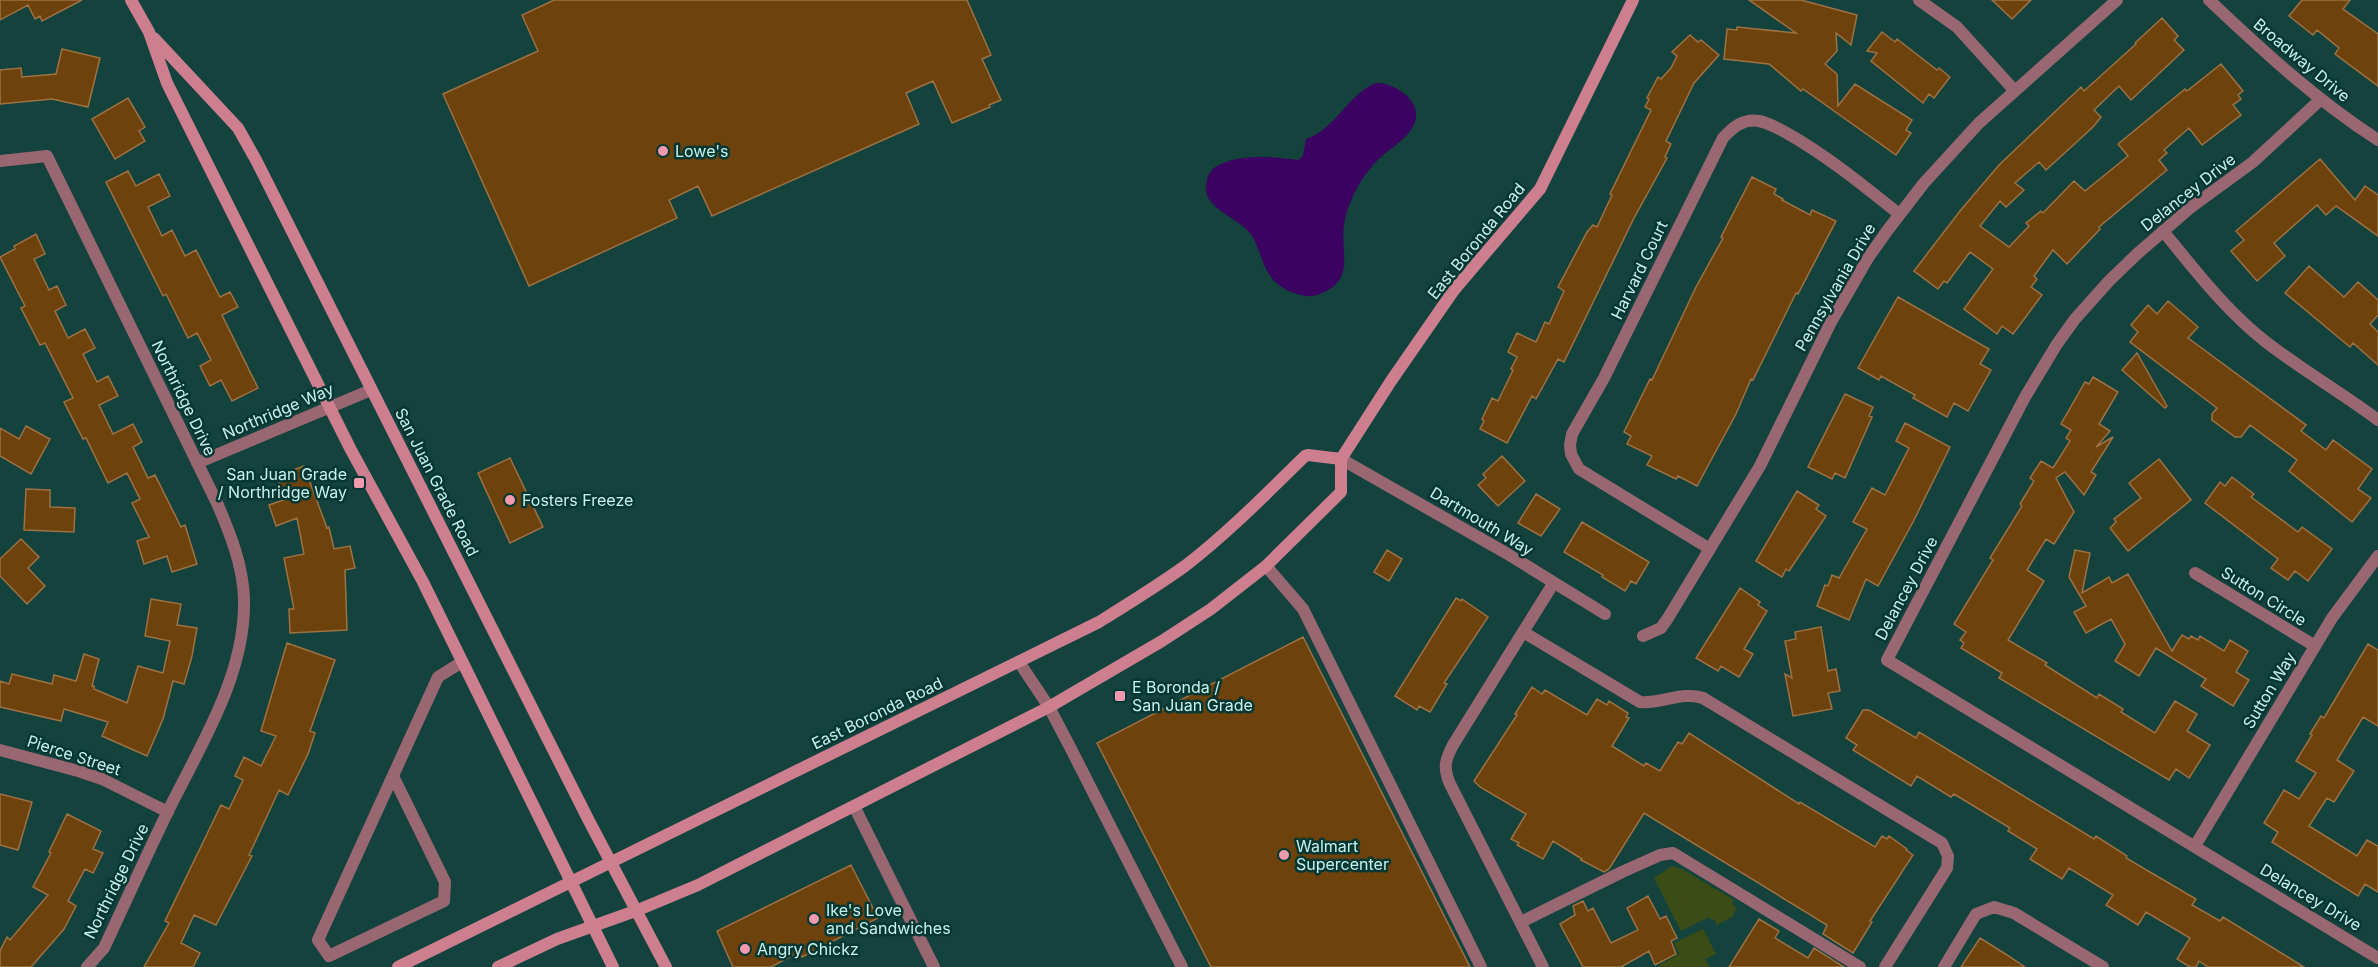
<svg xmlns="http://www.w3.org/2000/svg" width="2378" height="967" font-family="Inter,sans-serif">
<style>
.green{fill:#3b4d15}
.water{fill:#3c0261}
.building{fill:#6d420c;stroke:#9e7143;stroke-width:1.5}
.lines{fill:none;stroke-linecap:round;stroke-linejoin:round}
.service{stroke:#996772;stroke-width:12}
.minor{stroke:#996772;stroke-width:12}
.secondary{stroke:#cd7f90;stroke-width:12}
.poi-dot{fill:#f29aad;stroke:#063833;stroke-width:2}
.labels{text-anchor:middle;stroke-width:5;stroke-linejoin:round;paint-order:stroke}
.street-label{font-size:16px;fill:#c9f1ec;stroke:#063833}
.poi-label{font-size:16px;fill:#c9f1ec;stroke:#063833;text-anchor:start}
</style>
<rect width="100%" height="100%" fill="#14423d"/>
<!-- green -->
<path class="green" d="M1672,866l10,3 52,31 -2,4 5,4 -5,9 -15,8 -3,-6 -3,1 -2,-3 -28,14 -27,-53z
M1703,929l13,25 -11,5 5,8h-50l-1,-2 20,-11 -5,-11z"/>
<!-- water -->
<path class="water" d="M1376,83c15,-1 39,13 40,30 1,21 -22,32 -35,44 -7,6 -13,14 -18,21 -9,14 -16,30 -19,46 -4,26 11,55 -20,68 -6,3 -12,5 -18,4 -13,-2 -27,-8 -35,-19 -9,-12 -11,-28 -19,-41 -12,-20 -54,-27 -45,-56 1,-6 5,-11 10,-14 23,-13 57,-9 81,-6l5,-4 3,-17c29,-9 42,-45 70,-56z"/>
<!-- building -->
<path class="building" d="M0,0h82l-40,21 -2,-5 -5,3 -7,-14 -28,15z
M554,0h413l24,55 -9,4 19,41 -12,5 1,2 -38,16 -19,-42 -27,12 13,31 -207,92 -14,-30 -29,14 8,18 -148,68 -86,-192 95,-43 -16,-36z
M1749,0h52l56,15 -6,30 -15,-12 1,18 -12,13 12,10 1,32 17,-22 57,36 -6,10 5,3 -15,22 -93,-66 -2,2 -32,-27 -45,-5 3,-30 10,1v-3l59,6z
M1992,0h39l-19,19z
M2302,0h48l-7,9 35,25v52l-43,-32 4,-6 -22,-18 -4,5 -24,-19z
M2162,18l16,18 -4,4 10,10 -53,50 -12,-14 -25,24 7,7 -8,10 -47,43 -7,-8 -24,21 9,7 -18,17 -6,-6 -20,25 29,21 20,-21 -3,-3 15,-12 2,2 31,-32 11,10 43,-35 -10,-12 67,-55 2,2 34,-27 22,27 -5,4 3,4 -8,6 8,10 -39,30 -13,-17 -25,22 3,3 -8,7 8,10 -68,57 1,2 -33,35 -14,-14 -19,26 3,3 -6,8 11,8 -29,39 -11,-8 -5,8 -33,-25 29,-40 -23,-17 -23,31 -3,-2 -6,8 -24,-18 46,-60 39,-46 82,-78 3,4 52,-47 -1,-1z
M1882,32l13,10 2,-3 40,31 2,-2 11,9 -16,21 -5,-4 -6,9 -52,-42 6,-8 -10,-2z
M1690,35l8,7 3,-2 18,15 -25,28 -28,58 5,3 -6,13 2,1 -33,60 -70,144 -6,-3 -22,40 -4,-3 -25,47 -27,-14 4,-8 -2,-2 10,-21 6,3 15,-31 -2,-1 6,-12 -9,-5 9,-19 19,9 9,-20 4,2 15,-33 -6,-4 29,-55 6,-7 4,2 15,-32 -2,-1 41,-84 -6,-3 4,-8 -2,-1 11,-21 3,2 10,-11 6,-12 -5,-4z
M62,49l38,9 -12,49 -36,-8 -52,5v-34l21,-2 1,9 34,-3z
M128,98l17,29 -6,4 6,10 -30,18 -23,-40z
M2320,159l35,41 10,-14 13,9v41l-42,-30 -10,9 -9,-10 -43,38 11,13 -28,25 -26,-30 13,-11 -8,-9z
M128,171l8,15 23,-12 11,22 -22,11 14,29 10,-6 13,26 11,-6 24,47 10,-5 8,15 -16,8 36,73 -26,13 -11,-21 -11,6 -10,-20 11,-6 -14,-27 -9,5 -22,-44 -3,2 -57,-114z
M1752,177l24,12 -2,5 9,5 -1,1 28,15 2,-5 24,11 -38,73 -2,-1 -43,87 -2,-1 -15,35 -39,72 -19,-10 -2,3 -29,-14 5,-9 -25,-12 4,-8 -7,-4 26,-53 2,1 44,-93 27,-49 -2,-1z
M36,234l9,20 -11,5 15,31 8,-4 9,19 -11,6 13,27 17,-9 10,19 -12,6 14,28 11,-6 10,20 -19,9 14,29 20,-10 9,18 -9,5 15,31 7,-3 26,52 4,-2 12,39 -25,8 -5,-16 -23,8 -7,-23 12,-4 -17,-34 8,-4 -13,-26 -19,10 -22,-45 -3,1 -19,-37 9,-4 -28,-55 -5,2 -19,-37 4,-2 -25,-49 15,-8 -1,-3z
M2309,266l35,31 14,-15 20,18v15l-8,9 8,8v33l-25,-22 -3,4 -65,-54z
M1898,297l91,52 -9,15 11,6 -23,41 -14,-8 -7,14 -34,-19 2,-3 -34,-19 -2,4 -21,-12z
M2168,301l30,26 -10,11 118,87 -5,6 25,19 7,-10 39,29 -14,20 13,9 -19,24 -63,-51 8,-11 -47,-35 -9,12h-6l-23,-17v-6l5,-6 -87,-66 8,-10 -7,-7 17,-20 9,9z
M2137,353l30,53 -2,2 -43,-38z
M2093,377l25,15 -19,32 11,7 -14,16 17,-10 -22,35 5,3 -12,20 -19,-23 -9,6 18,34 -20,32 -8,-5 -19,31 17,11 -36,59 39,23 -2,2 52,33 2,-4 24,15 -2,3 34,21 20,-32 22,13 -10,17 23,14 -21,33 -13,-9 -7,11 -170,-102 3,-5 -41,-25 3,-5 -4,-3 6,-8 -12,-8 39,-64 -3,-2 32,-52 -2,-2 14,-23 -4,-3 11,-17 12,7 17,-27 -4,-3 5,-8 -10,-6 24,-42 4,2z
M1845,394l28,13 -4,9 3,1 -27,61 -10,-5 -3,6 -24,-12z
M1905,423l45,24 -37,75 -35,64 -12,-7 -17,41 -32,-14 8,-21 3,1 4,-11 7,3 28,-49 -14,-7 19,-34 13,7 24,-47 -13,-7z
M26,426l24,13 -19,35 -31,-18v-28l19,11z
M1502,456l23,25 -27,25 -20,-21 8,-7 -3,-4z
M510,458l33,69 -33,16 -32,-70z
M2159,459l32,41 -63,51 -18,-23 6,-6 -2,-3 27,-21 -12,-15z
M304,466l23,62 2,-1 5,22 16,-3 5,22 -10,2 2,60 -57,3 -1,-24h5l-10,-51 20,-4 -7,-36 -21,8 -7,-21 17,-6 -9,-23z
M2232,477l22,17 -3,3 47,35 4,-5 30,22 -24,32 -13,-10 -7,9 -17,-12 7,-9 -73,-56 15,-21 5,4z
M26,489l24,1v17l25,1 -1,24 -50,-2z
M1797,491l22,14 -3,4 10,7 -37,55 -3,-2 -4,8 -26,-16z
M1536,494l24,15 -19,27 -23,-13z
M1582,522l67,40 -13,22 -5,-3 -6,10 -23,-14 1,-2 -39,-23z
M21,539l18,18 -11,11 17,18 -18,18 -27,-28v-17z
M1387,550l15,9 -13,22 -15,-9z
M2075,550l15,3 -8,40 27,-16 3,6 16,-9 44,77 10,-16 7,4 2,-3 7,4 2,-4 24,15 6,-11 18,11 -12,21 13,8 -16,26 -32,-20 5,-7 -50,-31 -17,28 -24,-15 10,-17 -14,-25 -25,14 -12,-21 12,-6 -17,-29z
M1740,588l20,14 -2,3 9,6 -23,38 9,5 -14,23 -18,-11 -3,5 -22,-13z
M1456,598l5,3 1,-2 26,18 -44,66 3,1 -17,28 -11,-6 -2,4 -22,-14z
M151,599l30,5 -4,21 20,3 -5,28 -8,28 -11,-3 -10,38 -16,37 -45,-20 6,-14 -44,-13 -3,12 -61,-14v-26l9,3 3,-10 40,10 2,-9 22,6 8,-27 15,5 -7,27h2v3l33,14 11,-37 25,7 7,-32 -25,-5z
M1821,627l7,44 8,-2 4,22 -12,2 4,16 -39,7 -8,-42 7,4 -7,-37 11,-2 -1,-7z
M1303,637l167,330h-259l-114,-224z
M287,643l48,17 -25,71 5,2 -7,21 -20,41 -9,-5 -30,65 3,1 -36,69 -22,-10 -13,28 19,10 -7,14h-49l25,-44 -4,-2 56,-116 8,4 14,-29 -8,-4 9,-19 17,9 15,-30 -15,-5z
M2368,644l10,6v76l-15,-9 -26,43 17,11 -20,31 -7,-4 -18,28 48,30 10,-16 11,6v46l-13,-8 -7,12 -86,-54 6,-10 -14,-9 20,-33 15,9 17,-26 -20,-12 16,-26 -2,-1 11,-18 3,2z
M1532,687l10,7 3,-4 42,25 10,-16 10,6 2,-4 19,12 -2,4 3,1 -17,28 32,20 2,-3 14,8 18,-29 4,2 7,-11 110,71 1,-2 75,45 7,-11 5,3 2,-3 18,13 -1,1 7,5 -43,66 2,1 -19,31 -30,-19 4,-9 -183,-112 -35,56 -5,3 -23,-12 1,-1 -29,-18 -10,18 -26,-14 2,-2 -8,-4 15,-25 -46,-27 -6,-6 43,-66 -2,-1z
M1863,710h6l47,28 3,-6 175,107 2,-3 31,20 -1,2 70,41 -4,6 28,16 3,-4 81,50h-96l-9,-6 -3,6h-6l-13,-8 13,-21 -44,-26 -8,13 -32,-20 7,-10 -44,-27 -7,11 -32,-20 7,-10 -29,-18 2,-3 -56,-34 -3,3 -34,-21 -6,10 -58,-36 4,-5 -11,-7z
M0,794l32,8 -14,48 -18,-5z
M67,814l34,17 -8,18 10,4 -10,20 -8,-4 -17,32 8,5 -12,23 -33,38h-31v-16l7,-14 3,3 38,-45 -15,-8 18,-34 -2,-1z
M851,865l27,53 -76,39 -3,-5 -28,15h-38l-16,-36z
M1648,896l12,23 6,-3 11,22 -6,3 5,13 -21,11 -6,-14 -28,16h-38l-23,-43 15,-9 -2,-9 10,-5 5,10 5,-3 18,35 27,-13 -11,-22z
M1759,919l20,12 -4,7 33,20 6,-10 30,19h-115z
M1980,938l27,17 18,12h-64z"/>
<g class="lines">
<!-- service -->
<path class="service" d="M1266,566l37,43 178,358
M1523,632l30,-48
M1019,662l30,45 21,40 112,220
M393,776l52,106 -1,19 -115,55 -11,-16 120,-263 24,-15
M854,806l80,161
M1543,967l-93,-183c-7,-16 -5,-24 3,-39l70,-113 117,70c20,2 43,-11 63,-4l239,145 6,13 -1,12 -62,99"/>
<!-- minor -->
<path class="minor" d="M1919,0l38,27 57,63
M2209,0c54,51 107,100 169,140
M2320,100l-67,62 -63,46 -53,46 -28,27 -34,38 -18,25 -32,53 -138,263 491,298
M0,161l47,-5 170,347c13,30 26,62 27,96 2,74 -42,144 -74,208 -23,47 -44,94 -66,141l-17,19
M2163,231c32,39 63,80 103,111 36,28 76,51 112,78
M1341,459l165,94 99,61
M197,463l174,-73
M1710,549l-131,-80 -8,-15 -1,-9 2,-11 32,-56 119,-240c10,-11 21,-20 36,-17 10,2 18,7 26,11 41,23 78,53 114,82
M2195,573l120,73
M1643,636l18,-8 7,-10 92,-152 71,-144 37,-64 19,-27 37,-48 55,-60 138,-123
M0,750l78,21 24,8 66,33
M2195,846l137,-228 46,-62
M1521,922l101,-50 38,-17 13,-2 187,114
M1944,967l32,-53 18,-7 20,6 89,54"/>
<!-- secondary -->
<path class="secondary" d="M131,0l18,32 18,51 184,367 72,132 190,385
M154,38l84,90 18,32 332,659 78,148
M398,967l701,-345c29,-18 58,-36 86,-56 43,-33 81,-72 120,-110l3,-1 33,4
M498,967l59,-28 81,-29 60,-25 351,-178 113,-66 49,-32 55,-43 75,-74v-33l50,-78 63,-91 86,-101 93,-189"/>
</g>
<!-- markers -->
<g class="poi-dot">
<circle cx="663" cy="151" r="6"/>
<rect x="353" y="477" width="12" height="12" rx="3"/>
<circle cx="510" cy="500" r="6"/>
<rect x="1114" y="690" width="12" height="12" rx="3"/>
<circle cx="1284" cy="855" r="6"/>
<circle cx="814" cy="919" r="6"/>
<circle cx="745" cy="949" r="6"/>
</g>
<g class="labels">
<!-- street labels -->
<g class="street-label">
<text transform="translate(2302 60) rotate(40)" y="6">Broadway Drive</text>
<text transform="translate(2188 192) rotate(-38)" y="6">Delancey Drive</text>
<text transform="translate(1476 241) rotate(-51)" y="6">East Boronda Road</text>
<text transform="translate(1639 270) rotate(-64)" y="6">Harvard Court</text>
<text transform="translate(1835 287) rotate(-60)" y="6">Pennsylvania Drive</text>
<text transform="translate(184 398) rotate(64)" y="6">Northridge Drive</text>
<text transform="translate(278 411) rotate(-23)" y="6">Northridge Way</text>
<text transform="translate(437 482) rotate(63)" y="6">San Juan Grade Road</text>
<text transform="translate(1482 521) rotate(31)" y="6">Dartmouth Way</text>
<text transform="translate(1906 588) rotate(-62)" y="6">Delancey Drive</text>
<text transform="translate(2264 596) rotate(32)" y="6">Sutton Circle</text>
<text transform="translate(2269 690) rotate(-59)" y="6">Sutton Way</text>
<text transform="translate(877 713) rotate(-26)" y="6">East Boronda Road</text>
<text transform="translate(74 755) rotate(18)" y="6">Pierce Street</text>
<text transform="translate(116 881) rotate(-64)" y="6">Northridge Drive</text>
<text transform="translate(2311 897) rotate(31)" y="6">Delancey Drive</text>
</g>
<!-- poi labels -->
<g class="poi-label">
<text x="675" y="157">Lowe's</text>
<text x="347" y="480" text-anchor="end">San Juan Grade<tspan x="347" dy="18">/ Northridge Way</tspan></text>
<text x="522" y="506">Fosters Freeze</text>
<text x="1132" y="693">E Boronda /<tspan x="1132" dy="18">San Juan Grade</tspan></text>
<text x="1296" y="852">Walmart<tspan x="1296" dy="18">Supercenter</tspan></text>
<text x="826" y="916">Ike's Love<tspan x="826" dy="18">and Sandwiches</tspan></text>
<text x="757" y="955">Angry Chickz</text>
</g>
</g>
</svg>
